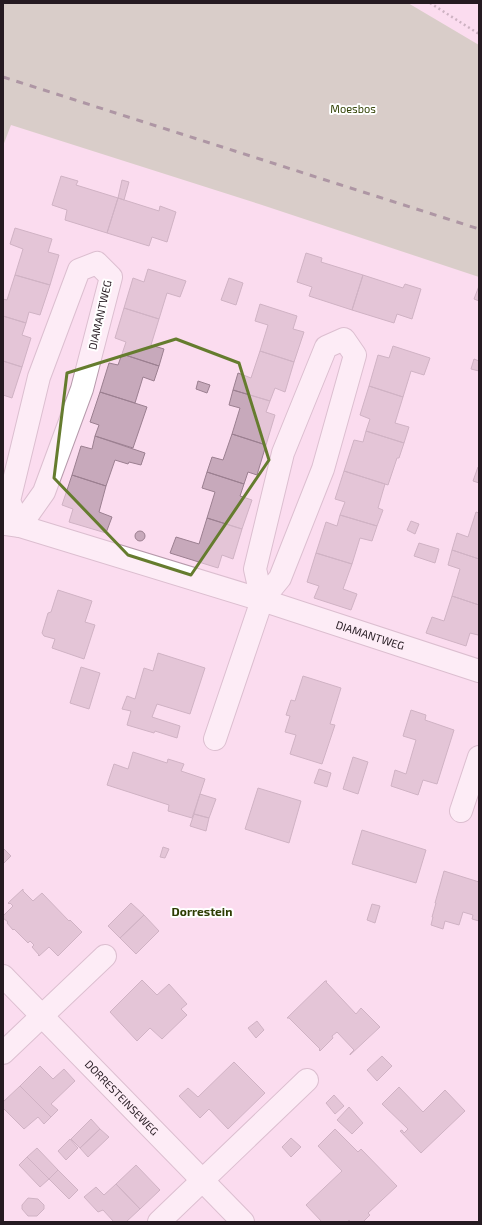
<svg xmlns="http://www.w3.org/2000/svg" width="482" height="1225" font-family="'Exo 2',sans-serif">
<style>
.green{fill:#b0bb9b}
.building{fill:#c7a9bb;stroke:#9b7f90}
.lines{fill:none;stroke-linecap:round;stroke-linejoin:round}
.minor-casing{stroke:#b69aab;stroke-width:24}
.path{stroke:#957f8d;stroke-width:2.5;stroke-dasharray:2 3;stroke-linecap:butt}
.minor{stroke:#fff;stroke-width:22}
.rail{stroke:#50414a;stroke-width:3;stroke-dasharray:7 7;stroke-linecap:butt}
.marked{fill:none;stroke:#657c2e;stroke-width:3;stroke-linejoin:round}
.labels{text-anchor:middle;stroke-width:4;stroke-linejoin:round;paint-order:stroke}
.park-label{font-size:11px;fill:#344407;stroke:#fff}
.street-label{font-size:11px;fill:#251a21;stroke:#fff}
.neighbourhood-label{font-size:12px;font-weight:bold;fill:#2d3c02;stroke:#fff}
</style>
<rect width="100%" height="100%" fill="#fbdcef"/>
<!-- green -->
<path class="green" d="M3,3h405l71,42v232l-220,-73 -248,-79 -8,21z"/>
<!-- building -->
<path class="building" d="M61,176l17,5 -2,4 42,13 -11,35 -42,-13 2,-10 -15,-5z
M122,180l7,2 -5,18 -6,-2z
M118,198l41,13 1,-5 16,6 -9,30 -15,-5 -3,9 -42,-13z
M15,228l37,11 -4,13 11,3 -9,30 -35,-10 8,-26 -13,-5z
M306,253l16,5 -1,4 42,13 -11,35 -43,-14 3,-9 -15,-5z
M148,269l38,12 -6,16 -13,-4 -8,26 -35,-11 9,-30 11,4z
M15,275l35,10 -10,30 -11,-3 -3,11 -23,-7v-17l4,1z
M363,275l40,13 2,-4 16,5 -9,30 -15,-5 -3,9 -42,-13z
M229,278l14,5 -7,22 -15,-5z
M479,286v15l-5,-2z
M260,304l37,12 -4,13 11,3 -10,30 -34,-11 8,-26 -13,-4z
M124,308l35,11 -8,26 13,4 -5,17 -37,-12 4,-12 -11,-4z
M3,316l23,7 -4,12 9,3 -9,29 -19,-6z
M393,346l37,12 -6,17 -13,-4 -8,26 -34,-11 9,-31 11,3z
M260,351l34,11 -9,30 -10,-4 -5,13 -37,-11 5,-17 13,5z
M122,354l37,12 -5,15 -11,-4 -8,26 -35,-11 9,-29 9,2z
M474,359l5,2v10l-8,-2z
M3,361l19,6 -10,31 -9,-3v1z
M198,381l12,4 -3,8 -11,-4z
M369,386l34,11 -8,26 14,4 -5,16 -38,-12 4,-12 -10,-4z
M233,390l37,11 -4,11 9,3 -9,30 -34,-11 8,-26 -11,-3z
M100,392l47,15 -14,41 -38,-12 4,-11 -9,-3z
M366,431l38,12 -5,15h-2l-9,27 -44,-14 10,-31 9,2z
M232,434l34,11 -9,30 -9,-3 -4,12 -37,-12 5,-15 11,3z
M95,436l50,17 -4,12 -12,-3 -1,2 -13,-4 -9,26 -34,-11 9,-29 11,3z
M478,467h1v16l-6,-2z
M344,471l41,13 -7,24 5,2 -6,16 -37,-11 5,-13 -10,-3z
M207,472l37,12 -4,12 12,4 -10,29 -35,-11 8,-26 -13,-4z
M72,475l34,11 -7,26 13,5 -6,16 -37,-11 4,-13 -11,-4z
M476,512l3,1v46l-27,-9 5,-17 11,4z
M340,515l37,11 -5,15 -12,-3 -8,26 -36,-11 10,-31 11,4z
M207,518l35,11 -9,30 -11,-4 -4,13 -48,-15 6,-16 23,7z
M411,521l8,3 -4,10 -8,-4z
M135 536a5 5 0 1 1 10 0a5 5 0 1 1-10 0Z
M419,543l20,6 -4,14 -21,-7z
M452,550l27,9v46l-27,-9 8,-27 -12,-4z
M316,553l36,11 -9,25 14,5 -6,16 -37,-12 5,-12 -12,-4z
M58,590l34,11 -7,21 10,3 -11,34 -32,-11 3,-9 -11,-3 -2,-3 6,-20 3,-1z
M452,596l27,9v27l-1,3 -8,-2 -4,13 -40,-13 6,-16 12,4z
M158,653l47,15 -15,46 -33,-10 -5,13 28,9 -3,12 -22,-7 -1,2 -27,-8 4,-14 -9,-2 5,-13 8,3 9,-31 9,3z
M81,667l19,6 -11,36 -19,-6z
M303,676l38,12 -11,36 5,1 -13,39 -32,-10 6,-19 -11,-3 5,-16 -4,-1 5,-15 4,1z
M411,710l15,5 -1,5 29,10 -17,54 -14,-4 -5,15 -27,-9 4,-16 11,4 10,-34 -13,-4z
M133,752l34,11 1,-4 16,5 -3,7 24,8 -13,39 -24,-7 1,-6 -62,-20 7,-21 14,5z
M353,757l15,5 -10,32 -15,-5z
M319,769l12,4 -4,14 -13,-4z
M258,788l43,13 -12,42 -44,-14z
M200,794l16,5 -7,19 -15,-4z
M194,814l15,4 -3,13 -16,-5z
M362,830l64,20 -10,33 -64,-19z
M163,847l6,2 -4,9 -5,-1z
M3,848l8,8 -8,8z
M444,871l35,11v39l-7,-2 1,-4 -10,-3 -4,13 -14,-4 -2,8 -12,-4 2,-8h-1l4,-14h-1z
M23,889v2l10,10 9,-8 27,28 1,-1 12,12 -24,24 -9,-9 -10,9 -1,-1h1l-7,-8 2,-2 -4,-4 -2,2 -14,-14 -1,1 -6,-7 1,-1 -5,-4v-2l10,-10 -3,-3 -1,1 -1,-1z
M131,903l13,12 -24,23 -12,-12z
M372,904l8,2 -5,17 -8,-3z
M144,915l15,16 -23,23 -16,-16z
M142,980l15,15 12,-11 18,20 -6,5 6,6 -25,24 -12,-11 -13,13 -27,-29z
M325,981h2l-1,1 30,32 5,-6 19,19 -30,28v-1l4,-4 -17,-18 -5,4 1,2 -13,13 -1,-1 1,-1 -31,-31h-2z
M257,1021l7,9 -8,8 -8,-10z
M382,1056l10,10 -15,15 -10,-11z
M234,1062l31,31 -37,36 -19,-20 -9,9 -21,-22 9,-8 10,9z
M40,1066l13,13 11,-10 11,12 -24,23 7,6 -7,7 -31,-31z
M20,1086l31,31 -7,7 -6,-7 -14,12 -21,-21v-6z
M399,1087l24,25 22,-22 20,21 -44,42 -21,-22 2,-1 2,3 4,-4 -26,-25z
M334,1095l10,11 -9,8 -9,-11z
M349,1107l14,16 -11,11 -15,-14z
M91,1119l9,10 -20,19 -9,-9z
M100,1129l9,8 -21,20 -8,-9z
M335,1129l23,23 3,-3 36,37 -29,27 2,2 -7,7h-12l-2,-2 -2,2h-25l-16,-17 36,-34 -24,-25z
M291,1138l10,9 -10,10 -9,-10z
M70,1139l8,9 -12,12 -8,-9z
M37,1148l21,22 -9,9 -22,-22z
M27,1157l22,22 -9,8 -21,-22z
M136,1165l24,25 -20,19 -24,-25z
M58,1170l20,20 -9,9 -20,-20z
M116,1184l24,25 -14,13h-12l-11,-12 -5,2 -14,-15 12,-10 8,8z
M28,1198l10,1 6,6v4l-7,7h-9l-6,-7v-4z"/>
<g class="lines">
<defs>
<g id="minor">
<path d="M97,263l14,14 -29,112 -38,103 -24,34 -11,-25 30,-124 40,-107z"/>
<path id="s1" d="M6,524l14,2 242,74 217,71"/>
<path d="M215,739l47,-139 18,-22 43,-109 32,-114 -11,-16 -18,8 -43,106 -28,116 7,31"/>
<path d="M461,811l18,-54"/>
<path id="s2" d="M3,976l240,246"/>
<path d="M3,1053l102,-97"/>
<path d="M159,1222l148,-142"/>
</g>
</defs>
<!-- minor casing -->
<use href="#minor" class="minor-casing"/>
<!-- path -->
<path class="path" d="M430,3l49,31"/>
<!-- minor -->
<use href="#minor" class="minor"/>
<!-- rail -->
<path class="rail" d="M3,77l476,152"/>
</g>
<!-- marked area -->
<path d="M0 0H482V1225H0ZM176,339l63,24 30,97 -78,115 -63,-20 -74,-77 13,-105z" fill="#fbdcef" fill-opacity=".55" fill-rule="evenodd"/>
<path class="marked" d="M176,339l63,24 30,97 -78,115 -63,-20 -74,-77 13,-105z"/>
<g class="labels">
<!-- park labels -->
<g class="park-label">
<text x="353" y="113">Moesbos</text>
</g>
<!-- street labels -->
<g class="street-label">
<text transform="translate(100 315) rotate(-77)" y="4">DIAMANTWEG</text>
<text dy="4" stroke="none"><textPath href="#s1" startOffset="381">DIAMANTWEG</textPath></text>
<text dy="4" stroke="none"><textPath href="#s2" startOffset="170">DORRESTEINSEWEG</textPath></text>
</g>
<!-- neighbourhood labels -->
<g class="neighbourhood-label">
<text x="202" y="916">Dorrestein</text>
</g>
</g>
<!-- border -->
<rect width="482" height="1225" fill="none" stroke="#251a21" stroke-width="8"/>
</svg>
